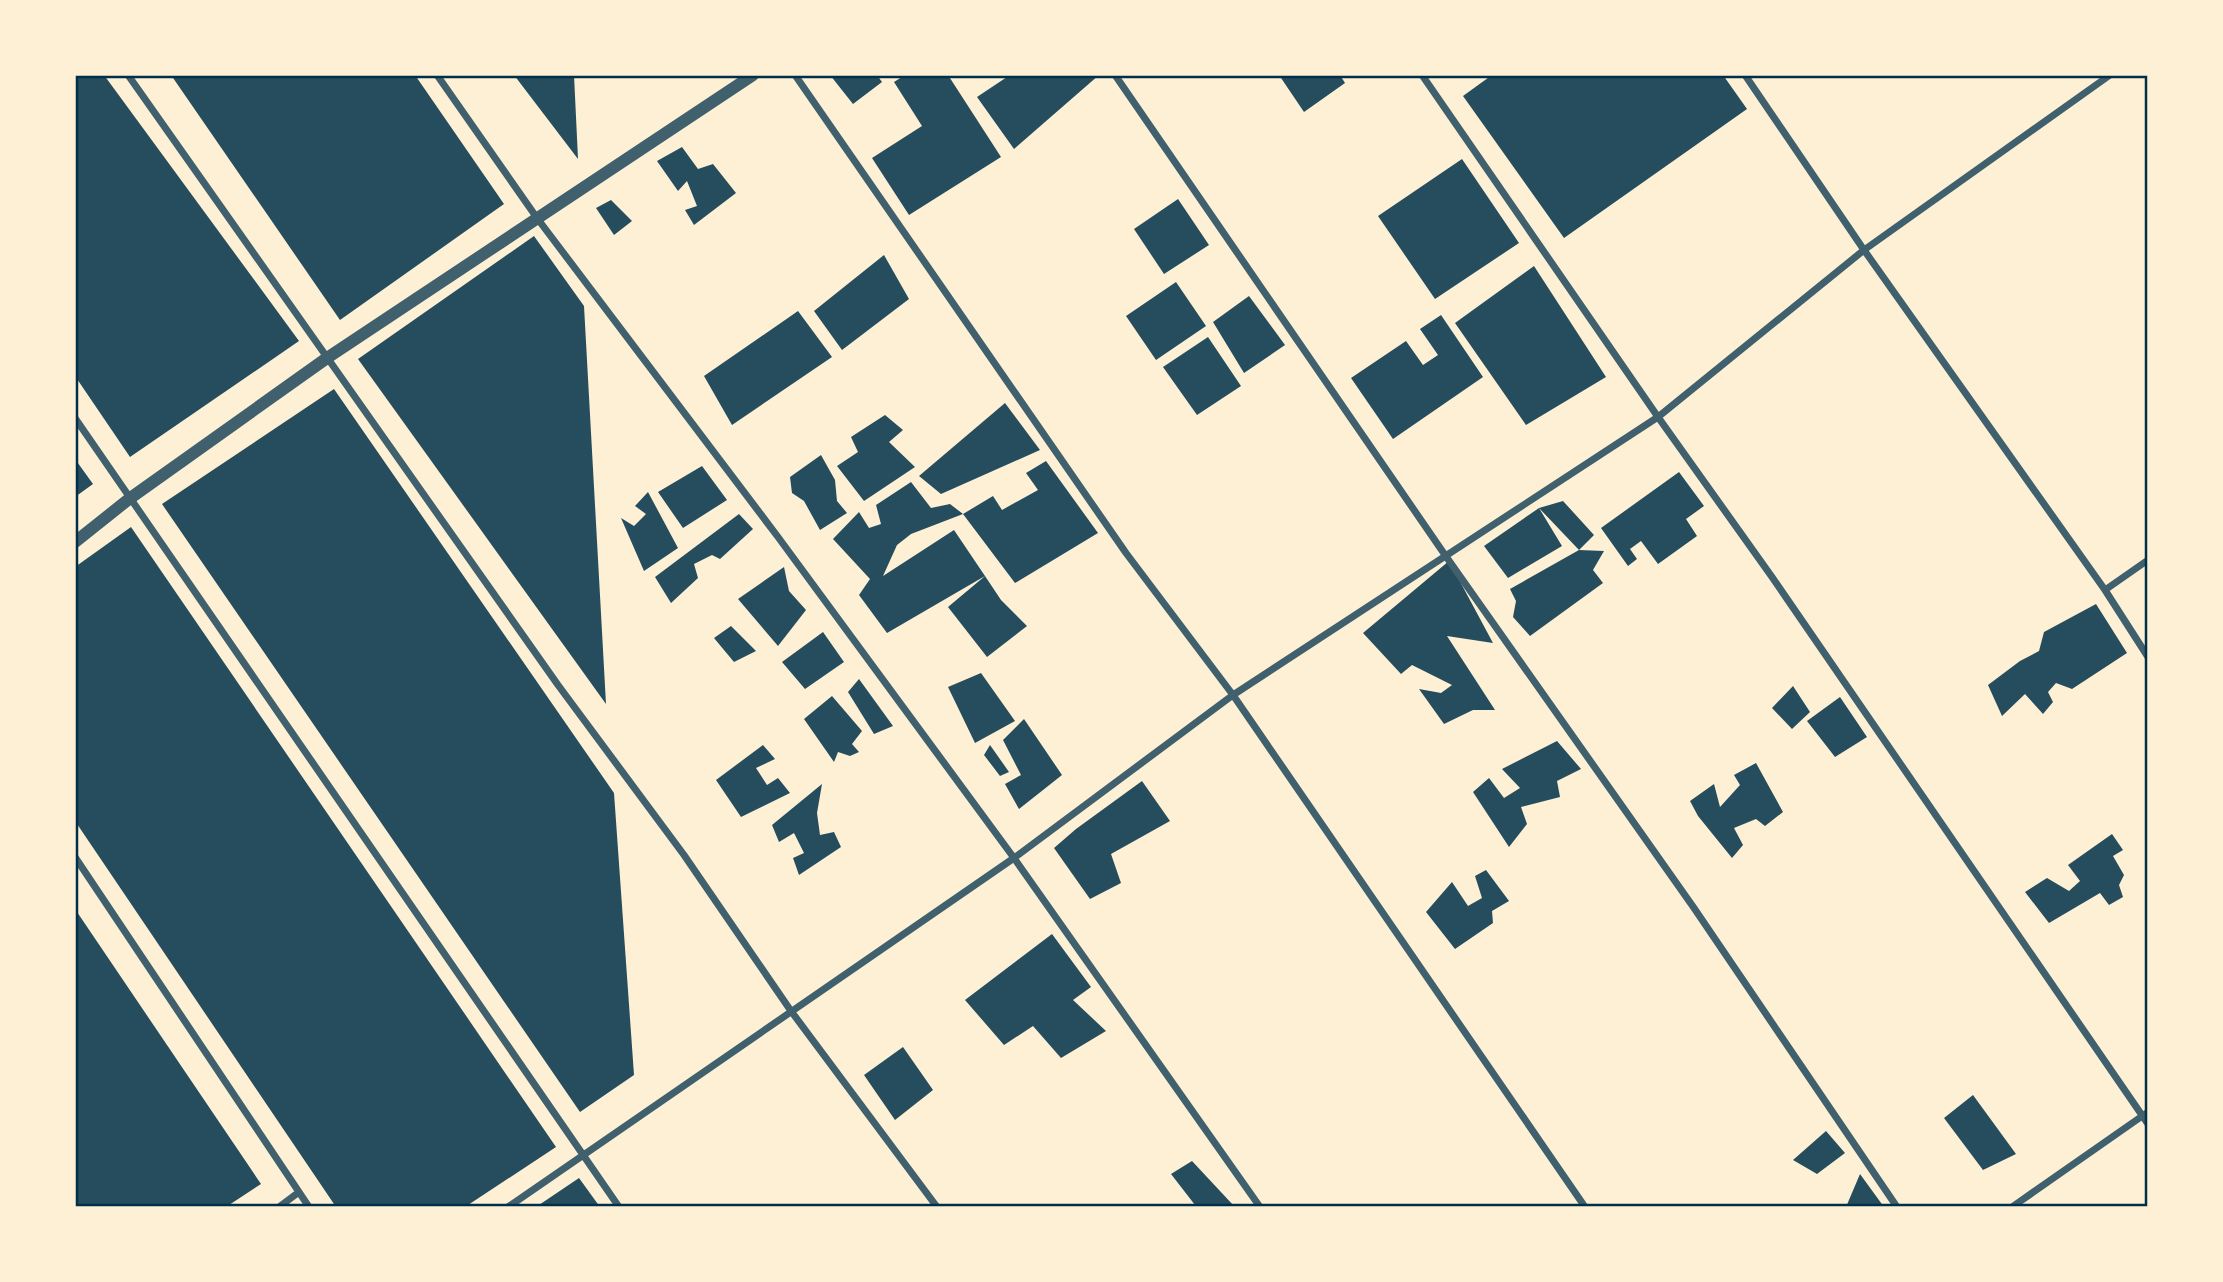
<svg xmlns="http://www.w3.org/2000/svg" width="2223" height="1282" font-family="'Fira Sans',sans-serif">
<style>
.building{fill:#264d5e}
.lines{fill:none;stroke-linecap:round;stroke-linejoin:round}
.minor{stroke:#3f606c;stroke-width:7}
.tertiary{stroke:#3f606c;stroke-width:12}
.neatline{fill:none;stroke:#003049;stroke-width:2.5}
</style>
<rect width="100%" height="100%" fill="#fdf0d5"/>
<!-- building -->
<path class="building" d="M75,75h29l195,266 -169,116 -55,-81z
M171,75h244l89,129 -164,116z
M514,75h60l4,84z
M830,75h47l5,7 -29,22z
M905,75h43l53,82 -92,58 -37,-57 50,-32 -28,-44z
M1010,75h89l-85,74 -37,-52z
M1279,75h61l5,8 -41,29z
M1492,75h231l24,34 -183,129 -101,-142z
M682,147l16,22 15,-5 23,29 -42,32 -9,-15 12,-4 -10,-25 -9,10 -21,-30z
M1462,159l57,84 -84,56 -57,-83z
M1178,199l31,46 -45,29 -30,-45z
M611,200l21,21 -18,14 -18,-27z
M534,236l50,70 22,398 -248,-345z
M884,255l25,44 -67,51 -28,-39z
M1534,266l72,111 -80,48 -71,-102z
M1176,282l30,44 -50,34 -30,-44z
M1249,296l36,49 -41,28 -31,-51z
M798,311l34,46 -100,68 -28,-49z
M1441,315l42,62 -90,62 -42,-61 55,-37 17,24 15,-10 -18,-26z
M1208,337l33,49 -44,29 -34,-48z
M334,389l280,404 20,282 -54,37 -418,-608z
M1005,403l35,47 -99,44 -22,-18z
M885,415l18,15 -14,12 26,25 -51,34 -27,-35 21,-14 -7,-15z
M821,455l14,25 2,21 10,12 -27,17 -16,-29 -12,-8 -2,-16z
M75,459l18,25 -18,13z
M1046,461l52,72 -83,50 -52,-69 30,-18 9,14 36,-20 -12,-17z
M702,466l25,34 -44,28 -25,-36z
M1679,472l25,34 -18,13 11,17 -39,28 -17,-23 -11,8 7,10 -9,7 -27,-38z
M911,482l20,26 19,-4 13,10 -52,20 -14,11 -14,31 71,-46 31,46 -98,57 -28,-38 11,-16 -37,-40 26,-27 10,16 12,-4 -5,-19z
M648,492l30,56 -34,23 -23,-53 13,8 12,-12 -11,-8z
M1563,501l31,34 -15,15 25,1 -11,19 10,13 -73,53 -17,-19 3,-16 -6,-12 69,-39 -40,-42 23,38 -54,32 -24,-32 55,-38z
M739,514l14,15 -33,30 -8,-4 -18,9 4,14 -27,25 -16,-26z
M131,527l425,620 -91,60h-129l-261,-386v-254z
M1449,561l44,82 -46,-7 48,74h-22l-29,14 -25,-35 22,4 11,-8 -40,-20 -11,9 -38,-41z
M784,567l5,24 17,19 -28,36 -40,-47z
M985,576l16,24 26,26 -40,31 -39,-50z
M2096,604l31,49 -55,36 -16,-6 -8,9 5,10 -10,12 -18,-20 -23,22 -14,-31 32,-24 19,-10 5,-19z
M731,626l25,25 -22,11 -20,-24z
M823,632l21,30 -39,27 -23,-27z
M981,673l34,48 -40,22 -27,-56z
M859,679l34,47 -19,8 -26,-42z
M1793,686l17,26 -18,17 -20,-21z
M832,696l30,35 -10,13 7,8 -9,4 -12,-4 -4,10 -30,-43z
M1840,697l27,40 -32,20 -28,-36z
M1024,719l38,56 -43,34 -14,-25 16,-9 -18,-35z
M1557,741l24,28 -24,12 3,16 -39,10 6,17 -18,23 -36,-55 16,-14 15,20 16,-10 -18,-19z
M763,745l12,14 -19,9 11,17 11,-7 12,15 -49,24 -25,-37z
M990,745l19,27 -9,4 -16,-21z
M1756,763l27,49 -18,14 -9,-7 -22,9 9,17 -11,13 -34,-42 -8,-15 24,-17 6,23 20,-22 -6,-10z
M1142,781l28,40 -59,33 10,29 -31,16 -36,-51 22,-19z
M822,784l-5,29 3,22 14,-3 7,15 -42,28 -6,-17 11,-5 -10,-20 -15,9 -7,-17z
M2112,834l11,16 -10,6 11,19 -5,10 4,12 -14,8 -9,-12 -51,30 -24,-31 22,-14 22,13 11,-10 -12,-16z
M1486,870l23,31 -17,10 1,12 -38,26 -29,-37 26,-30 16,24 14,-8 -7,-22z
M75,909l186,275 -35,23h-151z
M1052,934l39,53 -18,13 33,31 -45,27 -28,-32 -29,19 -39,-45z
M903,1047l30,43 -38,30 -31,-45z
M1973,1095l43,59 -33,16 -39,-52z
M1826,1131l19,22 -28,21 -24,-14z
M1192,1161l42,45 -40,1 1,-2 -24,-31z
M1860,1174l24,33h-38z
M579,1178l21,29h-64z"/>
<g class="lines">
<!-- minor -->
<path class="minor" d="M128,75l430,610 126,170 107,156 146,196
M437,75l100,143 241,319 236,321 246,349
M795,75l331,478 107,142 352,512
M1115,75l330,480 249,353 203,299
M1422,75l236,342 114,160 376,547
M1745,75l119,175 241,340 43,67
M75,418l544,789
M2105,590l43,-30
M75,857l234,350
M279,1207l20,-15
M508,1207l506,-349 219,-163 425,-278 206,-167 246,-175
M2012,1207l136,-95"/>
<!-- tertiary -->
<path class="tertiary" d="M75,542l54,-43 198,-141 426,-283"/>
</g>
<!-- border -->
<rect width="2223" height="1282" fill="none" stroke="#fdf0d5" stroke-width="154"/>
<rect x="77" y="77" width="2069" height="1128" class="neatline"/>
</svg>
